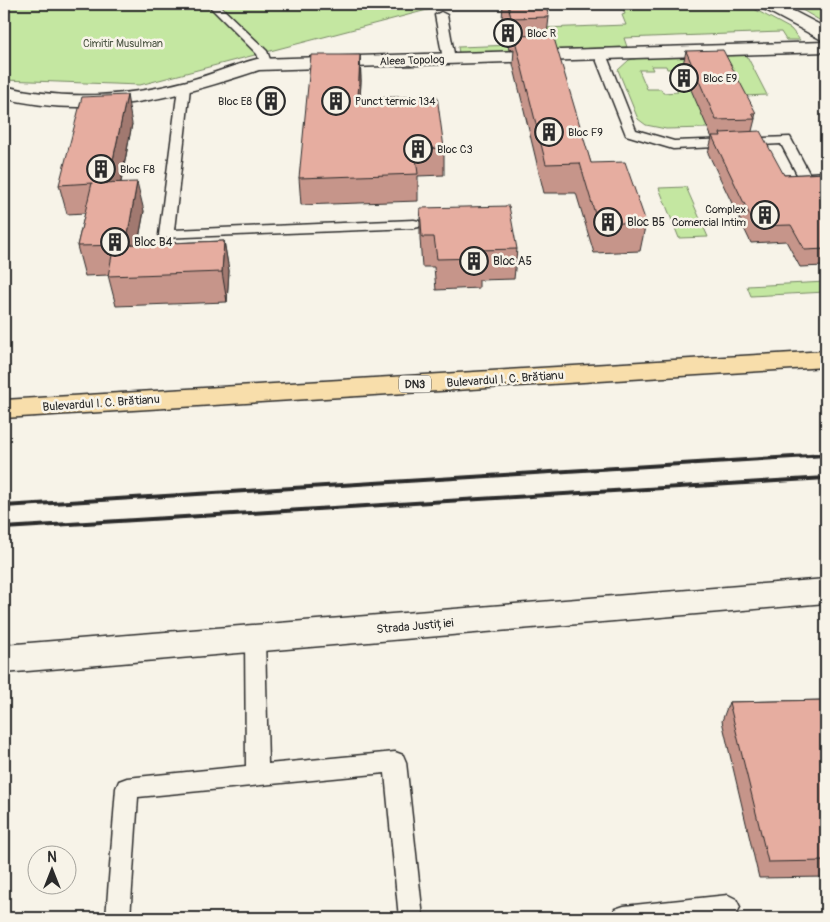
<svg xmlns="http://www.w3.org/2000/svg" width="830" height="922" font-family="Pangolin,sans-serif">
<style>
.green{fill:#c4e7a1;stroke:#788966;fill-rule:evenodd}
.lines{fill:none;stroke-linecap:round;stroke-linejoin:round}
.service-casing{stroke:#2b2b2b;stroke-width:3}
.minor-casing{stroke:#2b2b2b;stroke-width:3}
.primary-casing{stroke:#2b2b2b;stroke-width:3}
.service{fill:#f7f3e8;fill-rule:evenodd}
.minor{fill:#f7f3e8;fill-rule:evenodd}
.primary{fill:#f8deab;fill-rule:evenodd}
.rail{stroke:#2b2b2b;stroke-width:4}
.wall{fill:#c6958a;stroke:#2b2b2b}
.shaded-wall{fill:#a17970;stroke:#2b2b2b}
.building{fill:#e6ada0;stroke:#2b2b2b}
.labels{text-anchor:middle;stroke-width:5;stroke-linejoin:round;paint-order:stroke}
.far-poi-label{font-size:11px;fill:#2b2b2b;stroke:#f7f3e8;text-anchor:start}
.far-park-label{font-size:11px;fill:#515a48;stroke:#f7f3e8}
.far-street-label{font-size:11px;fill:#2b2b2b;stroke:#f7f3e8}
.shield{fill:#f7f3e8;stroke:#686764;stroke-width:1}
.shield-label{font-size:11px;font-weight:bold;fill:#2b2b2b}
.poi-label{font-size:12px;fill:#2b2b2b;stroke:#f7f3e8;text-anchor:start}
.street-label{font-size:12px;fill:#2b2b2b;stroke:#f7f3e8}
</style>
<rect width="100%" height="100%" fill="#f7f3e8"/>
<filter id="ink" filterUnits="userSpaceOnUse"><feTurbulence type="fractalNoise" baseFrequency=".02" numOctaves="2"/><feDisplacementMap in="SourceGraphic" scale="10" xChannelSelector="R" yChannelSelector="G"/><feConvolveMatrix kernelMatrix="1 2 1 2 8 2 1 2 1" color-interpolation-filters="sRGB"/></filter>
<g filter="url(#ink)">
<!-- green -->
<path class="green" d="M4,4h446l-310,81 -136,-5z
M703,4h42l46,25 9,11h-14l-5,-8 -157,6 3,9 -168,6 -1,-6 85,-3v-16l83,-3 -4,-10 3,-1 -2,-5 82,-2z
M792,4h34v20z
M746,54l21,41 -23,1 -36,32 -42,1 -20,-4 -8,-6 -20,-49 11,-10 15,-3zM651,66h15l1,3h21l9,19h-21l2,4 -15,1 -2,-4h-14l-8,-19h14z
M686,187l22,50 -29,1 -20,-50z
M826,282v10l-75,4 -4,-10z"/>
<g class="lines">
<defs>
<path id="service" d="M207,4h11l49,47 5,14 -2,2h-8l-5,-13z
M441,12l6,3 8,44 -6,4 -6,-4 -8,-44z
M600,51l6,3 30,76 38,11 116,-4 19,36 17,-1v8h-26l-19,-36 -108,5 -47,-14 -32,-81z
M184,84l6,4 -16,142 240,-10 5,1 2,3 -2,3 -5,1 -253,10 -2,-3 19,-147z
M255,631l7,2 3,6 3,125 127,-12 8,3 3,7 17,156h-24l-14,-145 -247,24 -8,121h-24l10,-130 3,-7 8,-3 119,-12 -1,-127 3,-6z
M728,895l8,4 4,8 -4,8 -6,3h-118l3,-9 9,-3z"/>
<path id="minor" d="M759,4h21l46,24v12l-6,-1 -58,-31z
M826,42v10l-567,18c-82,28 -170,50 -255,28v-12c59,15 124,11 183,-5 24,-6 46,-16 70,-22z
M826,579v24l-822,70v-28z"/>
<path id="primary" d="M826,351v16l-822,51v-18z"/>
</defs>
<!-- service casing -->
<use href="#service" class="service-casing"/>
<!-- minor casing -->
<use href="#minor" class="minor-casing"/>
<!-- primary casing -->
<use href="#primary" class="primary-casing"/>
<!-- service -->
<use href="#service" class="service"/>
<!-- minor -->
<use href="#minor" class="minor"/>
<!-- primary -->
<use href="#primary" class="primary"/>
<!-- rail -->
<path class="rail" d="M4,506l822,-51
M4,528l822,-50"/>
</g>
<!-- wall -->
<path class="wall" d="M503,4h42l4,13 -2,18 44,128 55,59 -6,29 -46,2 -18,-60h-32l-31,-129 1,-15 -5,1 -7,-31z
M686,51l70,62 -1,4v2l-3,12 32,44 42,-2v93l-26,1 -14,-26 -35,2 -43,-90 4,-15 -30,-69z
M360,55l1,26 -1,17 84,50v27l-26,1v25l-117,4 -2,-27z
M132,124l-11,58 23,29 -6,33 86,-3 5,30 -2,31 -111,4 -8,-31 -23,1 -8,-30 8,-33 -18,1 -8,-29z
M420,208l97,41 -3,30 -35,1v8l-43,2 -2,-23h-12l-2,-29z
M826,700v177l-67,1 -37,-157 7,-19z"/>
<!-- shaded-wall -->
<path class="shaded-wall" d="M360,55l1,26 -2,43 -1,-26z
M127,95l5,29 -17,88 -7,-29z
M137,182l7,29 -12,64 -6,-30z
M224,241l5,30 -2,31 -5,-30z
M4,863l4,7 -4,28z"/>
<!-- building -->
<path class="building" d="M508,4h37l4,13 -38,1z
M553,35l38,128 34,-1 21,60 -48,2 -18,-61 -34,1 -32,-128z
M723,50l33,63h-4l3,6 -39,1 -30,-69z
M311,55h49l-2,43 79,-2 7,52 -29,1 3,25 -119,4z
M127,95l-19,88h-9l38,-1 -11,63 -49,1 15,-63 -33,2 23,-88z
M760,131l24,44 42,-2v76l-21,1 -14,-25 -36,1 -43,-90h9l-1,-3z
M509,206l8,43 -38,1 1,8 -43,1 -3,-22h-12l-2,-29z
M224,241l-2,31 -114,4 6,-31z
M826,700v161l-58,1 -39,-160z"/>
</g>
<!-- icons -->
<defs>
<symbol id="building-ring" viewBox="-11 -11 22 22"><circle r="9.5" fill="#f7f3e8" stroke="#2b2b2b" stroke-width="1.5"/><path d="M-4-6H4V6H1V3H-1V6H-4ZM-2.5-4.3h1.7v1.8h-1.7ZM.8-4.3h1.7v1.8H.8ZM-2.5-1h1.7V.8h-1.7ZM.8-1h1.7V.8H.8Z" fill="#2b2b2b"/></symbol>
</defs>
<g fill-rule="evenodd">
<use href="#building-ring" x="492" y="17" width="32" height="32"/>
<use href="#building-ring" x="668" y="62" width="32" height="32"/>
<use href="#building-ring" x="255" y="85" width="32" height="32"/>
<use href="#building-ring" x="320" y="85" width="32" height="32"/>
<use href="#building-ring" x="533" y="116" width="32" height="32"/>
<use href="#building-ring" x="402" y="133" width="32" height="32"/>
<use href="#building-ring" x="85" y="153" width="32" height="32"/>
<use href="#building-ring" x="749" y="199" width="32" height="32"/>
<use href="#building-ring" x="592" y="206" width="32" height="32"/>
<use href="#building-ring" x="99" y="226" width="32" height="32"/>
<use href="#building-ring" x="458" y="245" width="32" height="32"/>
</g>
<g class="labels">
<!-- far-poi labels -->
<g class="far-poi-label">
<text x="527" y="37">Bloc R</text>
<text x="703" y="82">Bloc E9</text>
<text x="252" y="105" text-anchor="end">Bloc E8</text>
<text x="355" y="105">Punct termic 134</text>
<text x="568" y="136">Bloc F9</text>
<text x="437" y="153">Bloc C3</text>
<text x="120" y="173">Bloc F8</text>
<text x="746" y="213" text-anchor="end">Complex<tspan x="746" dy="13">Comercial Intim</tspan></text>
</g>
<!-- far-park labels -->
<g class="far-park-label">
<text x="123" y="47">Cimitir Musulman</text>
</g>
<!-- far-street labels -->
<g class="far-street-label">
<text transform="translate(412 60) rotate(-2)" y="4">Aleea Topolog</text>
</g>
<!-- shield labels -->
<rect class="shield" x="399" y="375.5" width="32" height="17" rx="4"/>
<g class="shield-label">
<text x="415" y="388">DN3</text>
</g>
<!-- poi labels -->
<g class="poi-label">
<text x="627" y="226">Bloc B5</text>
<text x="134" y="246">Bloc B4</text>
<text x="493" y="265">Bloc A5</text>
</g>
<!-- street labels -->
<g class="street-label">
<text transform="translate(505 379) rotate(-4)" y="4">Bulevardul I. C. Brătianu</text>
<text transform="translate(101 403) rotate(-4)" y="4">Bulevardul I. C. Brătianu</text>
<text transform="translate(415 626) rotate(-5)" y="4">Strada Justiției</text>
</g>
</g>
<!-- margin -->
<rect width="830" height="922" fill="none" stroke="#f7f3e8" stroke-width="20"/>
<rect x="10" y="10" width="810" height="902" fill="none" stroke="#2b2b2b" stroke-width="2" filter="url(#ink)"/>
<!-- north arrow -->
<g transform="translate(52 870)"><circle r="24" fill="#f7f3e8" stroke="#a5a39c"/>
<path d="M0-4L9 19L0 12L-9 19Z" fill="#2b2b2b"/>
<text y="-8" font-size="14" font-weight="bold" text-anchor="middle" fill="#2b2b2b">N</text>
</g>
</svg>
